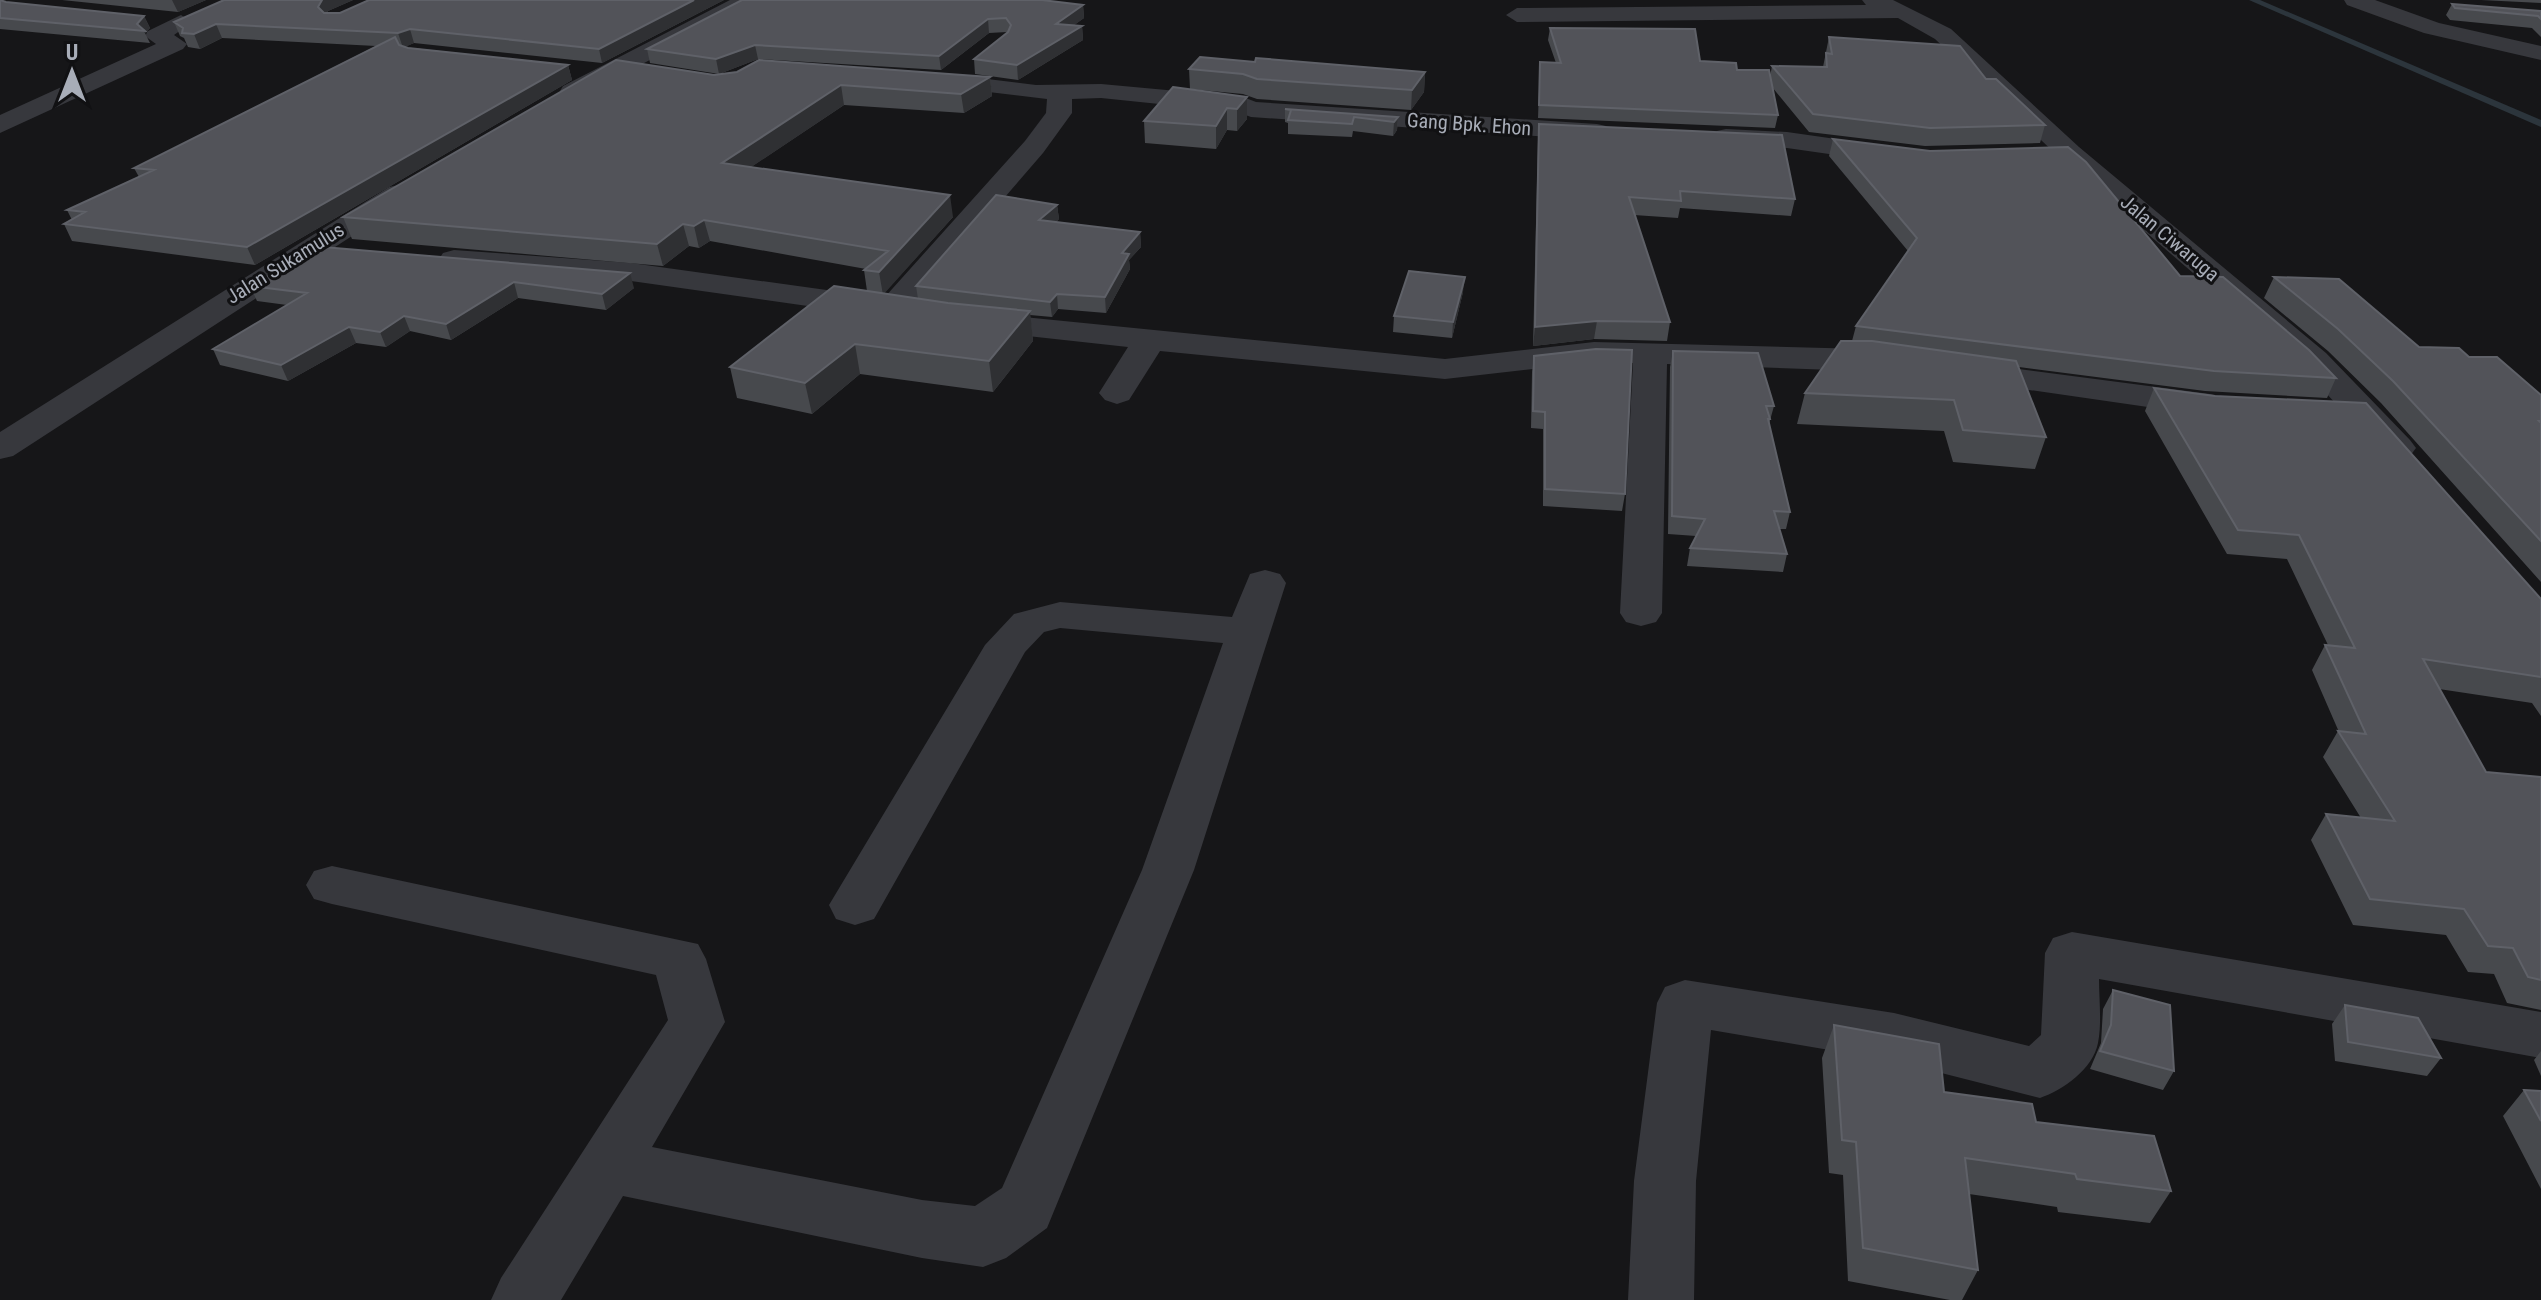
<svg xmlns="http://www.w3.org/2000/svg" width="2541" height="1300" font-family="'Roboto Condensed',sans-serif">
<style>
.lines{fill:none;stroke-linecap:round;stroke-linejoin:round}
.stream{fill:#2c353c;fill-rule:evenodd}
.minor{fill:#37383d;fill-rule:evenodd}
.wall{fill:#47494d}
.shaded-wall{fill:#2f3033}
.building{fill:#525359;stroke:#5f6168;stroke-width:2}
.labels{text-anchor:middle;stroke-width:6;stroke-linejoin:round;paint-order:stroke}
.far-street-label{font-size:20px;fill:#a8adb8;stroke:#111113}
</style>
<rect width="100%" height="100%" fill="#161618"/>
<g class="lines">
<!-- stream -->
<path class="stream" d="M2249,0h11l281,120v7z"/>
<!-- minor -->
<path class="minor" d="M730,0h28l-3,5 -174,91h-18l-3,-5 3,-5z
M1862,0h31l58,29 128,118 247,206 84,87 6,8 -6,8 -13,3 -13,-3 -82,-89 -241,-208 -126,-120 -37,-21 -381,4 -11,-7 11,-7 349,-3z
M2344,0h31l64,23 102,23v14l-117,-27 -77,-28z
M181,15l11,7 -18,13 13,9 -4,5 -183,84v-18l156,-71 -11,-8 3,-5z
M930,72l106,13 65,-1 142,13 13,5 341,22 9,2 4,6 -4,6 -9,2 -346,-23 -14,-5 -136,-14 -29,1v14l-29,40 -140,162 -11,3 -261,-37 -177,-13 -11,-3 -4,-6 4,-6 11,-3 177,13 253,35 141,-157 21,-28 1,-14 -126,-15 -3,-5 3,-5z
M1726,129l61,3 105,15 10,2 3,6 -3,6 -10,2 -105,-15 -70,-5 -4,-6 4,-6z
M399,185l10,2 4,6 -4,6 -396,257 -13,3v-27l389,-245z
M974,312l471,47 149,-17 270,7 37,6 5,7 -5,7 -12,3 -222,-8 -5,249 -6,9 -15,4 -15,-4 -6,-9 13,-250 -39,-1 -149,17 -285,-28 -31,49 -12,4 -12,-4 -6,-7 29,-46 -166,-18 -4,-7 4,-7z
M1965,362l245,32 13,3 5,8 -5,8 -13,3 -257,-37 -5,-7 5,-7z
M1265,570l15,4 6,9 -92,287 -147,358 -41,30 -23,9 -61,-9 -299,-62 -62,104h-70l10,-22 167,-258 -12,-45 -324,-71 -18,-5 -8,-14 8,-14 18,-5 366,78 8,15 19,63 -73,125 270,53 53,6 27,-18 140,-318 81,-227 -163,-15 -16,4 -19,20 -151,267 -19,6 -19,-6 -7,-14 156,-260 29,-31 46,-12 172,15 18,-43z
M2072,932l469,80v46l-442,-79c0,20 3,44 -1,64 -5,26 -35,47 -58,55l-146,-37 -183,-31 -15,151 -2,119h-66l6,-119 23,-178 8,-16 20,-7 209,33 135,33 12,-11 4,-82 8,-15z"/>
</g>
<!-- wall -->
<path class="wall" d="M0,0l6,2 138,14 6,12 -5,5 5,10 -150,-14z
M62,0h144l-28,12z
M224,0h129l-25,11 -1,2 397,-13 -122,63 -188,-20 -10,4 164,18 4,15 -317,185 -183,-24 -8,-17 8,-4 -5,-10 72,-33 -5,-9 242,-122 -154,-8 -22,11 -12,-2 -4,-9 -4,-2 -6,-14z
M2481,0h60v3z
M2452,4l89,7v26l-9,-9 -82,-8 -4,-5z
M1083,5l1,13 -10,7 8,1 1,14 -65,40 -43,-6 -1,-15 34,-26 -1,-1 -18,1 -48,37 -183,-11 -39,15 -69,-11 -3,-14z
M1550,28l220,49 2,-11 51,1 6,-30 157,42 59,46 -5,18 -115,3 -116,-14 -37,-45 6,28 -3,13 -237,-10 2,-56 16,1 -8,-23z
M1255,62l170,10 -1,20 -13,18 -154,-11 -14,-5 -53,-5 -1,-20z
M714,75l276,2 2,19 -28,17 -120,-8 -93,62 202,50 -69,76 34,6 -2,-13 141,-81 2,14 -3,3 84,10 1,15 -12,13 1,9 -24,44 -48,-4 -6,8 -22,-2 3,26 -40,51 -133,-18 -48,40 -75,-16 -7,-31 137,-76 -3,-21 2,-1 -156,-28 -11,7 -10,-2 -26,20 -311,-27 -9,-22z
M1247,97v22l-10,12 -10,-1 -11,19 -71,-6 -1,-22z
M1285,109l113,8 -1,13 -4,6 -40,-5 -1,6 -64,-3v-11l-3,-1z
M1539,124l256,75 -4,17 -111,-8 -2,10 -44,-3 36,107 -3,19 -73,-2 -61,7 5,-206z
M1833,139l347,137 156,102 -9,20 -122,-7 -186,-24 27,70 -11,32 -82,-7 -9,-31 -147,-7 8,-31 47,-52 4,-15 52,-75 -79,-95z
M296,256l338,32 -28,22 -88,-12 -67,42 -41,-9 -24,16 -30,-4 -68,38 -68,-16 -7,-16 74,-44 -30,-4 -7,-15 47,-26z
M2274,277l145,70 50,10 72,38v187l-160,-179 -53,-52 -64,-53z
M1463,292l-11,46 -59,-6 1,-16z
M1673,351l101,55 -5,18 21,88 -4,17h-7l8,25 -4,18 -96,-6 3,-18 6,-12 -28,-2 2,-167z
M1534,356l91,138 -3,17 -79,-5v-77l-12,-1 1,-56z
M2154,388l387,211v117l-9,-13 -93,-14 47,83 55,5v233l-34,-7 -13,-29 -26,-2 -22,-37 -93,-10 -42,-85 15,-26 35,4 -38,-61 15,-26 1,1 -27,-62 13,-25h3l-41,-86 -60,-5 -82,-143z
M2113,990l61,81 -11,19 -73,-21 11,-26 2,-34z
M2345,1005l96,53 -14,18 -92,-15 -3,-37z
M1834,1025l110,67 92,30 135,69 -21,32 -92,-11 -1,-5 -88,-13 9,76 -16,30h-12l-102,-19 -5,-106 -14,-2 -7,-115z
M2541,1051v25l-7,-16z
M2524,1090l17,1v98l-38,-73z"/>
<!-- shaded-wall -->
<path class="shaded-wall" d="M172,0h34l-28,12z
M322,0h31l-25,11 -5,10 -5,-14z
M694,0h30l-122,63 -3,-14z
M1083,5l1,13 -27,20 -1,-14z
M144,16l6,12 -5,5 -8,-9z
M988,19l1,14 -48,37 -2,-14z
M216,24l6,14 -22,11 -6,-15z
M1082,26l1,14 -65,40 -1,-15z
M410,29l4,14 -11,5 -5,-15z
M755,45l3,14 -39,15 -3,-15z
M568,65l4,15 -317,185 -8,-18z
M1425,72l-1,20 -13,18 1,-20z
M990,77l2,19 -28,17 -3,-19z
M841,85l3,20 -118,79 -4,-21z
M1247,97v22l-10,12v-22z
M1227,108v22l-11,19v-23z
M1398,117l-1,13 -4,6 1,-14z
M950,195l3,22 -70,78 -4,-23z
M1057,205l2,14 -18,15 -2,-14z
M704,220l6,21 -11,7 -5,-22z
M683,224l6,22 -26,20 -6,-22z
M1140,232l1,15 -12,13 1,9 -24,44 -1,-16 17,-44z
M630,273l4,15 -28,22 -4,-16z
M1465,277l-2,15 -11,46 1,-16z
M514,282l4,16 -67,42 -5,-16z
M1057,294l1,15 -6,8 -2,-15z
M1030,311l3,30 -40,51 -4,-31z
M404,316l6,15 -24,16 -6,-15z
M1597,321l-3,18 -61,7 2,-19z
M349,327l7,16 -68,38 -7,-16z
M855,344l5,30 -48,40 -7,-31z"/>
<!-- building -->
<path class="building" d="M0,0l6,2 138,14 -7,8 8,7 -145,-13z
M224,0h98l-4,7 6,6h16l29,-13h325l-95,49 -189,-20 -12,4 -182,-9 -22,10 -12,-1 1,-5 -9,-6z
M742,0h300l41,5 -27,19 26,2 -65,39 -43,-6 34,-27 3,-7 -5,-7 -18,1 -49,37 -184,-11 -39,14 -69,-10z
M2452,4l89,7v8l-3,-3 -83,-8z
M1550,28l145,1 5,32 36,2 1,7h32l9,45 -239,-10 1,-43 21,1z
M395,37l4,8 9,3 160,17 -321,182 -183,-23 21,-12 -18,-2 87,-40 -20,-2z
M1829,37l131,9 26,33h10l49,46 -115,3 -117,-14 -41,-48 55,1 -1,-14 6,1z
M1200,57l55,5 1,-4 169,14 -13,18 -155,-11 -14,-5 -54,-5z
M616,60l98,15 23,-3 22,-12 231,17 -29,17 -120,-9 -119,78 228,32 -71,77 -15,-2 24,-19 -184,-31 -10,6 -11,-2 -26,20 -314,-27z
M1173,87l74,10 -10,12 -10,-1 -11,18 -72,-5z
M1285,109l113,8 -4,5 -40,-5 -2,7 -64,-4 3,-10z
M1539,124l243,11 13,64 -115,-8 1,10 -52,-4 41,125 -73,-1 -62,6z
M1833,139l97,12 138,-4 18,15 94,114 43,1 86,73 27,28 -122,-7 -358,-45 61,-88z
M996,195l61,10 -18,15 101,12 -18,21 7,1 -24,43 -48,-3 -7,8 -134,-16z
M311,246l319,27 -28,21 -88,-12 -68,42 -42,-8 -24,16 -31,-5 -68,38 -68,-16 94,-56 -57,-7 52,-29 -6,-1z
M1409,271l56,6 -12,45 -59,-6z
M2274,277l65,2 80,68 40,1 10,9h28l44,38v26h-2l2,2v118l-148,-160 -55,-52z
M834,286l114,17 82,8 -41,50 -134,-17 -50,39 -75,-16z
M1841,341h31l144,20 30,76 -83,-7 -9,-30 -149,-7z
M1596,349l36,1 -7,144 -80,-5v-77l-12,-1 1,-55z
M1673,351l85,2 16,53h-8l4,13h-2l22,93 -16,-1 13,43 -97,-6 15,-29 -33,-3z
M2154,388l61,8 151,7 175,196v78l-118,-18 63,113 55,5v203l-13,-3 -15,-29 -25,-2 -24,-37 -94,-10 -44,-85 69,7 -57,-90 28,3 -41,-89 30,3 -56,-113 -61,-5z
M2113,990l57,15 4,66 -74,-20 11,-26z
M2345,1005l73,13 23,40 -93,-16z
M1834,1025l105,19 5,48 88,12 4,18 118,14 17,55 -94,-12 -2,-5 -110,-16 13,112 -115,-22 -7,-106 -14,-2z
M2524,1090l17,1v30z"/>
<g class="labels">
<!-- far-street labels -->
<g class="far-street-label">
<text transform="translate(1469 124) rotate(4)" y="7">Gang Bpk. Ehon</text>
<text transform="translate(2170 238) rotate(40)" y="7">Jalan Ciwaruga</text>
<text transform="translate(285 263) rotate(-32)" y="7">Jalan Sukamulus</text>
</g>
</g>
<!-- north arrow -->
<g transform="translate(72 72)" stroke="#111113" stroke-width="6" paint-order="stroke">
<path d="M0-6L14 30L0 20L-14 30Z" fill="#a8adb8"/>
<text y="-12" font-size="22" font-weight="bold" text-anchor="middle" fill="#a8adb8">U</text>
</g>
</svg>
